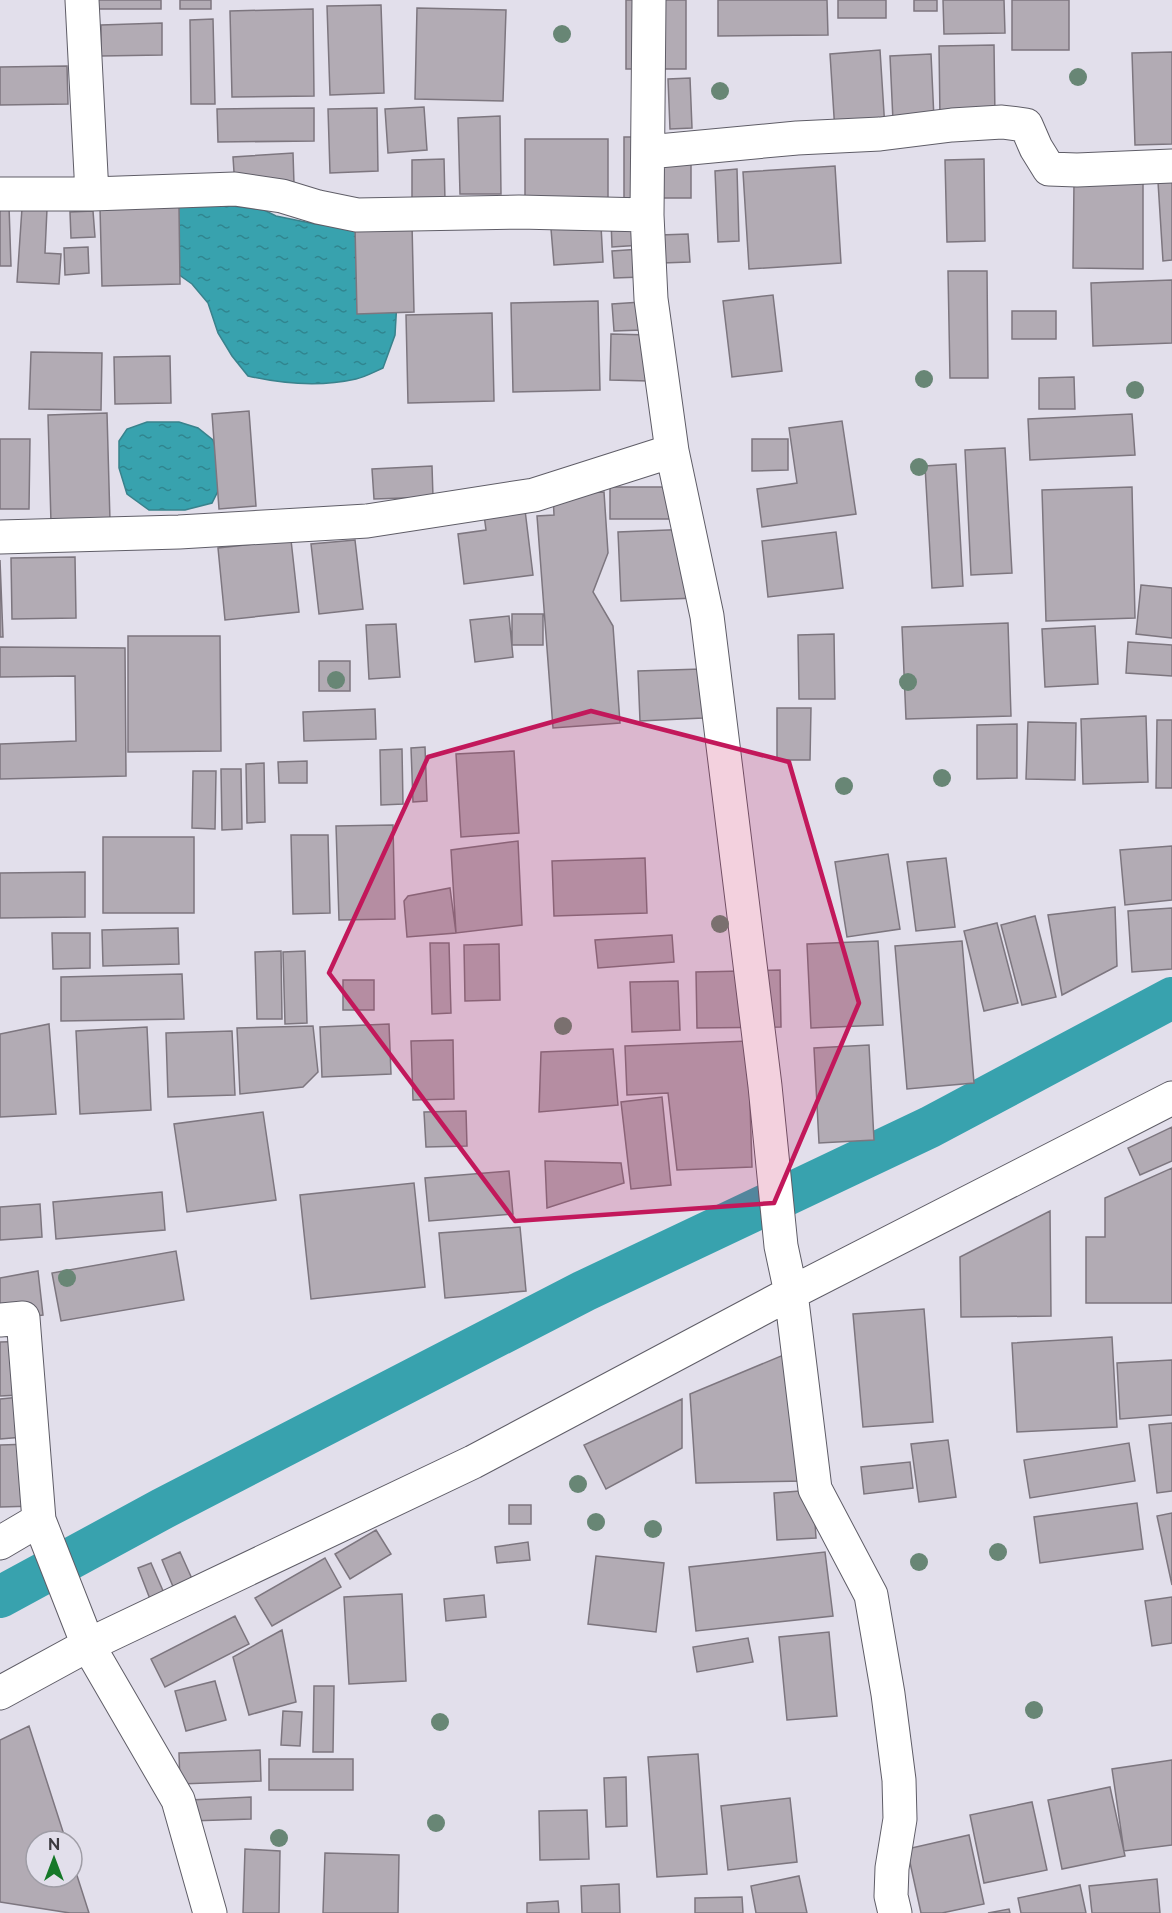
<svg xmlns="http://www.w3.org/2000/svg" width="1172" height="1913" font-family="Raleway,sans-serif">
<style>
.water{fill:url(#water-ripples);stroke:#39828c;stroke-width:1.5}
.lines{fill:none;stroke-linecap:round;stroke-linejoin:round}
.canal{stroke:#38a2ae;stroke-width:42}
.building{fill:#b2abb4;stroke:#7d767f;stroke-width:1.5}
.minor-casing{stroke:#5f5d67;stroke-width:35}
.minor{stroke:#fff;stroke-width:33}
.tree{fill:#688675}
.marked{fill:#c2185b;fill-opacity:0.2;stroke:#c2185b;stroke-width:4.5;stroke-linejoin:round}
</style>
<defs>
<pattern id="water-ripples" width="26" height="14" patternUnits="userSpaceOnUse" patternTransform="scale(1.5)"><rect width="26" height="14" fill="#38a2ae"/><path d="M2 4q2-2 4 0t4 0M15 11q2-2 4 0t4 0" fill="none" stroke="#30858f"/></pattern>
</defs>
<rect width="100%" height="100%" fill="#e2dfeb"/>
<!-- water -->
<path class="water" d="M217,204l47,6 12,6 39,8 49,6 33,71 -2,34 -12,33c-9,4 -18,9 -27,11 -35,8 -73,5 -108,-3l-16,-20 -14,-23 -10,-30 -16,-19 -21,-15 -15,-61z
M147,422h32l19,6 15,12 7,21 2,22 -10,20 -27,7h-36l-22,-16 -8,-26v-27l8,-12z"/>
<g class="lines">
<!-- canal -->
<path class="canal" d="M0,1597l162,-88 422,-218 346,-164 242,-129"/>
</g>
<!-- building -->
<path class="building" d="M96,0h65v9h-65z
M180,0h31v9h-31z
M626,0h60v69h-60z
M718,0h109l1,35 -110,1z
M838,0h48v18h-48z
M914,0h23v11h-23z
M943,0h61l1,33 -61,1z
M1012,0h57v50h-57z
M381,5l3,88 -54,2 -3,-89z
M417,8l89,2 -3,91 -88,-2z
M313,9l1,87 -82,1 -2,-86z
M213,19l2,85h-24l-1,-84z
M162,23v32l-61,1v-31z
M994,45l1,73h-55l-1,-72z
M880,50l5,79 -50,3 -5,-78z
M1172,52v92l-37,1 -3,-92z
M931,54l3,65 -41,2 -3,-65z
M67,66l1,38 -68,1v-38z
M690,78l2,50 -22,1 -2,-50z
M424,107l3,43 -39,3 -3,-44z
M314,108v33l-96,1 -1,-33z
M377,108l1,63 -48,2 -2,-64z
M500,116l1,78h-41l-2,-76z
M624,137h67v61h-67z
M525,139h83v62h-83z
M293,153l1,31 -59,3 -2,-30z
M444,159l1,42 -33,1v-42z
M984,159l1,82 -38,1 -2,-82z
M835,166l6,97 -92,6 -6,-97z
M737,169l2,72 -21,1 -3,-71z
M1172,181v79l-9,1 -5,-79z
M1074,182l69,1v86l-70,-1z
M0,206h9l2,60h-11z
M179,207l1,77 -78,2 -2,-78z
M22,208l25,1 -2,44 16,1 -2,30 -42,-2z
M93,211l2,26 -24,1 -1,-26z
M640,218l2,27 -30,2 -1,-27z
M412,224l2,88 -57,2 -2,-88z
M601,226l2,36 -49,3 -3,-36z
M688,234l2,28 -28,1 -2,-28z
M88,247l1,26 -24,2 -1,-27z
M641,249l1,28 -28,1 -2,-27z
M948,271h39l1,107h-38z
M1172,280v63l-79,3 -2,-63z
M773,295l9,76 -50,6 -9,-76z
M598,301l2,89 -87,2 -2,-89z
M641,302l1,28 -28,1 -2,-27z
M1012,311h44v28h-44z
M492,313l2,88 -86,2 -2,-88z
M611,334l38,1v46l-39,-1z
M31,352l71,1 -1,57 -72,-1z
M170,356l1,47 -56,1 -1,-47z
M1074,377l1,32h-36v-31z
M249,411l7,95 -37,3 -7,-95z
M107,413l3,108 -59,2 -3,-108z
M1132,414l3,41 -105,5 -2,-41z
M842,421l14,93 -94,13 -5,-38 40,-6 -8,-55z
M0,439h30l-1,70h-29z
M752,439h36v31l-36,1z
M1005,448l7,125 -41,2 -6,-125z
M956,464l7,122 -31,2 -7,-122z
M432,466l1,31 -59,2 -2,-30z
M610,487h68l1,32h-69z
M1132,487l3,131 -89,3 -4,-131z
M604,492l4,61 -15,39 20,34 7,97 -67,5 -16,-212 17,-1 -1,-20z
M525,510l8,65 -69,9 -6,-50 28,-4 -2,-15z
M693,529l3,69 -75,3 -3,-69z
M836,532l7,56 -75,9 -6,-56z
M291,540l8,72 -74,8 -7,-72z
M355,540l8,69 -44,5 -8,-70z
M75,557l1,61 -64,1 -1,-61z
M0,560l3,77h-3z
M1141,585l31,3v50l-36,-4z
M512,614h31v31h-31z
M509,616l4,41 -38,5 -5,-42z
M1008,623l3,93 -105,3 -4,-92z
M396,624l4,53 -31,2 -3,-54z
M1095,626l3,58 -53,3 -3,-58z
M834,634l1,65h-36l-1,-64z
M128,636h92l1,115 -93,1z
M1128,642l44,3v31l-46,-3z
M0,647l125,1 1,128 -126,3v-35l76,-3 -1,-65 -75,1z
M319,661h31v30h-31z
M701,669l2,49 -63,3 -2,-50z
M777,708h34l-1,52h-33z
M375,709l1,30 -72,2 -1,-29z
M1146,716l2,66 -65,2 -2,-65z
M1157,720h15v68h-16z
M1028,722l48,1 -1,57 -49,-1z
M1017,724v54l-40,1v-54z
M425,747l2,54 -14,1 -2,-54z
M402,749l1,55 -22,1 -1,-55z
M514,751l5,82 -58,4 -5,-83z
M307,761v22h-28l-1,-21z
M264,763l1,59 -18,1 -1,-59z
M221,769h20l1,60 -20,1z
M193,771h23l-1,58 -23,-1z
M393,825l2,94 -56,1 -3,-94z
M291,835h37l2,78 -37,1z
M103,837h91v76h-91z
M518,841l4,84 -66,8 -5,-83z
M1172,846v54l-47,5 -5,-55z
M888,854l12,75 -53,8 -12,-75z
M645,858l2,55 -93,3 -2,-55z
M946,858l9,69 -39,4 -9,-69z
M85,872v45l-85,1v-45z
M450,888l6,45 -49,4 -3,-36 4,-5z
M1115,907l2,59 -55,29 -14,-80z
M1172,908v61l-40,3 -4,-61z
M1035,916l21,81 -34,8 -21,-80z
M997,923l21,80 -34,8 -20,-80z
M178,928l1,36 -76,2 -1,-36z
M52,933h38v35l-37,1z
M672,935l2,27 -76,6 -3,-28z
M878,941l5,84 -72,3 -4,-84z
M962,941l12,142 -67,6 -12,-143z
M430,943h19l2,70 -19,1z
M499,944l1,56 -35,1 -1,-56z
M281,951l1,68h-25l-2,-67z
M305,951l2,72 -22,1 -2,-72z
M780,970l1,57 -84,1 -1,-56z
M182,974l2,45 -123,2v-44z
M343,980h31v30h-31z
M678,981l2,49 -48,2 -2,-50z
M49,1024l7,90 -56,3v-83z
M389,1024l2,50 -69,3 -2,-50z
M313,1026l5,46 -15,15 -63,7 -3,-66z
M147,1027l4,83 -71,4 -4,-83z
M232,1031l3,64 -67,2 -2,-64z
M453,1040l1,59 -41,1 -2,-59z
M748,1041l4,126 -75,3 -9,-77 -41,2 -2,-49z
M869,1045l5,95 -55,3 -5,-95z
M613,1049l5,56 -79,7 2,-60z
M662,1097l9,88 -40,4 -10,-87z
M466,1111l1,35 -41,1 -2,-35z
M263,1112l13,88 -89,12 -13,-88z
M1172,1127v34l-32,14 -12,-27z
M545,1161l76,2 3,20 -77,25z
M1172,1168v135h-86v-66h19v-39z
M509,1171l4,43 -84,7 -4,-43z
M414,1183l11,104 -114,12 -11,-104z
M162,1192l3,38 -109,9 -3,-37z
M40,1204l2,33 -42,3v-33z
M1050,1211l1,105 -90,1 -1,-60z
M520,1227l6,64 -81,7 -6,-65z
M176,1251l8,49 -123,21 -9,-48z
M38,1271l5,44 -43,5v-42z
M924,1309l9,113 -70,5 -10,-113z
M1112,1337l5,90 -100,5 -5,-89z
M36,1341l3,53 -39,2v-54z
M793,1351l12,130 -109,2 -6,-89z
M1172,1360v55l-52,4 -3,-56z
M20,1397l3,40 -23,2v-40z
M682,1399v49l-76,41 -22,-44z
M1172,1423v68l-15,2 -8,-68z
M948,1440l8,57 -37,5 -8,-58z
M1129,1443l6,38 -105,17 -6,-38z
M32,1444l3,62 -35,1v-62z
M910,1462l3,26 -49,6 -3,-27z
M813,1490l3,48 -39,2 -3,-47z
M1137,1503l6,46 -103,14 -6,-46z
M509,1505h22v19h-22z
M1172,1513v72l-15,-69z
M376,1530l15,24 -41,25 -15,-25z
M528,1542l2,18 -33,3 -2,-16z
M180,1552l13,29 -19,8 -12,-29z
M825,1552l8,64 -137,15 -7,-64z
M596,1556l68,7 -8,69 -68,-8z
M325,1558l16,29 -69,39 -17,-28z
M151,1563l13,30 -14,6 -12,-31z
M402,1594l4,87 -57,3 -5,-87z
M484,1595l2,22 -40,4 -2,-22z
M1172,1597v46l-20,3 -7,-45z
M235,1616l14,28 -84,43 -14,-28z
M282,1630l14,72 -47,13 -16,-58z
M829,1632l8,84 -50,4 -8,-83z
M748,1638l5,24 -56,10 -4,-25z
M215,1681l11,39 -40,11 -11,-40z
M314,1686h20l-1,66h-20z
M283,1711l19,1 -2,34 -19,-1z
M29,1726l37,115h-30v36h36v-17l17,53h-19l-70,-11v-162z
M260,1750l1,31 -81,3 -1,-31z
M698,1754l9,120 -50,3 -9,-120z
M269,1759h84v31h-84z
M1172,1760v85l-48,6 -12,-82z
M626,1777l1,49 -21,1 -2,-49z
M1110,1787l15,69 -63,13 -14,-69z
M251,1797v22l-61,2v-21z
M790,1798l7,64 -69,8 -7,-64z
M1032,1802l15,68 -63,13 -14,-68z
M587,1810l2,49 -49,1 -1,-49z
M969,1835l15,69 -42,9h-21l-14,-64z
M245,1849l35,2 -1,62h-36z
M325,1853l74,2 -1,58h-75z
M799,1876l8,37h-51l-5,-27z
M1157,1879l3,34h-68l-3,-27z
M619,1884l1,29h-38l-1,-27z
M1080,1885l6,28h-65l-3,-15z
M742,1897l1,16h-48v-15z
M558,1901l1,12h-32v-10z
M1009,1909l1,4h-22z"/>
<g class="lines">
<defs>
<path id="minor" d="M82,0l10,194
M649,0l-2,215 4,84 21,152 35,165 58,470 16,160 10,47 24,196 56,106 17,99 11,86 1,39 -8,49 -1,28 4,17
M648,152l149,-14 83,-4 72,-9 50,-3 24,3 10,23 13,21 28,1 95,-4
M0,194h92l143,-5 47,7 36,11 39,8 162,-3 128,3
M0,537l179,-5 188,-11 167,-26 138,-44
M0,1320l23,-2 16,202 49,125 -88,48
M0,1543l39,-23
M210,1913l-32,-113 -90,-155 385,-183 318,-169 381,-195"/>
</defs>
<!-- minor casing -->
<use href="#minor" class="minor-casing"/>
<!-- minor -->
<use href="#minor" class="minor"/>
</g>
<!-- trees -->
<g class="tree">
<circle cx="562" cy="34" r="9"/>
<circle cx="1078" cy="77" r="9"/>
<circle cx="720" cy="91" r="9"/>
<circle cx="924" cy="379" r="9"/>
<circle cx="1135" cy="390" r="9"/>
<circle cx="919" cy="467" r="9"/>
<circle cx="336" cy="680" r="9"/>
<circle cx="908" cy="682" r="9"/>
<circle cx="942" cy="778" r="9"/>
<circle cx="844" cy="786" r="9"/>
<circle cx="720" cy="924" r="9"/>
<circle cx="563" cy="1026" r="9"/>
<circle cx="67" cy="1278" r="9"/>
<circle cx="578" cy="1484" r="9"/>
<circle cx="596" cy="1522" r="9"/>
<circle cx="653" cy="1529" r="9"/>
<circle cx="998" cy="1552" r="9"/>
<circle cx="919" cy="1562" r="9"/>
<circle cx="1034" cy="1710" r="9"/>
<circle cx="440" cy="1722" r="9"/>
<circle cx="436" cy="1823" r="9"/>
<circle cx="279" cy="1838" r="9"/>
</g>
<!-- marked area -->
<path class="marked" d="M591,711l198,51 70,241 -85,200 -259,18 -186,-248 99,-216z"/>
<!-- north arrow -->
<g transform="translate(54 1859)"><circle r="28" fill="#e2dfeb" stroke="#9f9da6" stroke-width="1.5"/>
<path d="M0-4.5L10 22L0 15L-10 22Z" fill="#167829"/>
<text y="-9" font-size="16" font-weight="bold" text-anchor="middle" fill="#3a393e">N</text>
</g>
</svg>
